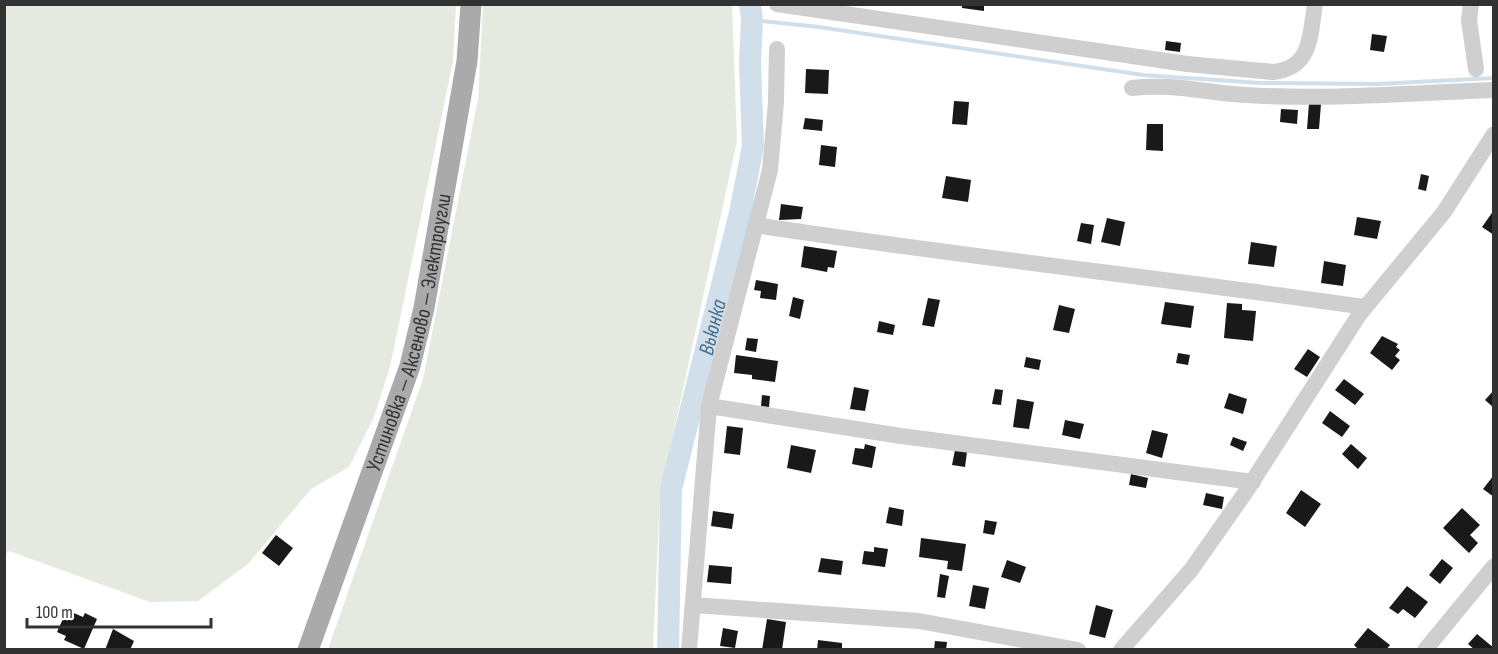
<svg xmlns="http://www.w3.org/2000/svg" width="1498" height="654" font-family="'Sofia Sans Condensed',sans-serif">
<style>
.green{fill:#e4eadf}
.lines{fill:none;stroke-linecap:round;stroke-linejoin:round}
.stream{stroke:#d1dfea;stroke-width:4}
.river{stroke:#d1dfea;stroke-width:22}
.building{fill:#191919}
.minor{stroke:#cfcfcf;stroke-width:16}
.major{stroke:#aaa;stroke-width:21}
.labels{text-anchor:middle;stroke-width:6;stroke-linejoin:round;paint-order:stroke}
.street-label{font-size:21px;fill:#323232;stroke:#fff}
.water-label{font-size:22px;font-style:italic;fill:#496e8b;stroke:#fff}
</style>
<rect width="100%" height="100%" fill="#fff"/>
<!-- green -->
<path class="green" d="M5,4l451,1 -3,56 -63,306 -16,50 -25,50 -38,22 -63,75 -50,37 -48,1 -141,-51 -4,4z
M483,5h249l5,136 -77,354 -7,154h-325l95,-270 55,-280z"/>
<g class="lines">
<!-- stream -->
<path class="stream" d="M752,20l67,7 324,48 117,8 117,1 117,-6"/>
<!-- river -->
<path class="river" id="s1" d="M668,650l3,-161 69,-276 13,-67 -3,-83 2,-43 -2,-16"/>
</g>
<!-- building -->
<path class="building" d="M962,4h22v7l-22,-3z
M1372,34l15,2 -3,16 -14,-2z
M1166,41l15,2 -1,9 -15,-2z
M806,69l23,1 -1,24 -23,-1z
M954,101l15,1 -2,23 -15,-1z
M1309,103l12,1 -2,25h-12z
M1281,109l17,1 -1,14 -17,-2z
M805,118l18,2 -1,11 -19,-2z
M1147,124h16v27l-17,-1z
M821,145l16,2 -2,20 -16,-2z
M1421,174l8,2 -3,15 -8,-2z
M946,176l25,4 -3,22 -26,-4z
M781,204l22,3 -2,12 -22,1z
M1494,210v25l-12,-8z
M1357,217l24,4 -4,18 -23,-4z
M1107,218l18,4 -5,24 -19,-4z
M1081,223l13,2 -3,19 -14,-3z
M1251,242l26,4 -3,21 -26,-3z
M804,246l33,5 -3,17 -6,-1 -1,5 -26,-5z
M1324,261l22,4 -3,21 -22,-3z
M756,280l22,4 -2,16 -16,-2 1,-7 -7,-1z
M793,297l11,3 -4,19 -11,-3z
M928,298l12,2 -6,27 -12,-2z
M1165,302l29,4 -3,22 -30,-4z
M1227,303l15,1v6l14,1 -3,30 -29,-3z
M1059,305l16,4 -6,24 -16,-3z
M879,321l16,4 -2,10 -16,-3z
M1382,336l16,8 -2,3 4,3 -5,6 5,4 -8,10 -22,-17z
M747,338l11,1 -2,13 -11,-2z
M1308,349l12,8 -13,20 -13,-8z
M1178,353l12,2 -2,10 -12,-2z
M736,355l42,6 -3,21 -23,-3v-4l-18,-2z
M1026,357l15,3 -2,10 -15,-3z
M1344,379l20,15 -9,11 -20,-15z
M854,387l15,3 -4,21 -15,-2z
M995,389l8,1 -2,15 -9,-1z
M1494,390v18l-9,-8z
M1229,393l18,6 -4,15 -19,-6z
M762,395l8,1 -1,11 -8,-1z
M1017,399l17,3 -5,27 -16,-2z
M1330,411l20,15 -8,11 -20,-14z
M1065,420l19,4 -4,15 -18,-4z
M727,426l16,2 -3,27 -16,-2z
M1152,430l16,4 -6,24 -16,-5z
M1233,437l14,5 -4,9 -13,-6z
M865,444l11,3 -4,21 -20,-4 3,-16 9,1z
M1351,444l16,14 -9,11 -16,-15z
M791,445l25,5 -5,23 -24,-5z
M955,450l12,2 -2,15 -13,-2z
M1131,474l17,4 -2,10 -17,-3z
M1494,475v22l-11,-8z
M1301,490l20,14 -16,23 -19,-14z
M1206,493l18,4 -2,12 -19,-4z
M889,507l15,3 -2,16 -16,-3z
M1462,508l18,17 -10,10 8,8 -9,10 -26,-25z
M713,511l21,3 -2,15 -21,-3z
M985,520l12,2 -3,13 -11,-2z
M276,535l17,13 -14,18 -17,-13z
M921,538l45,6 -4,27 -15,-2 1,-8 -29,-4z
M874,547l14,2 -3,18 -23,-3 2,-13 10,1z
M821,558l22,3 -2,14 -23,-3z
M1442,559l11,9 -13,16 -11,-9z
M1007,560l19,7 -6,16 -19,-6z
M709,565l23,2 -1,17 -24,-2z
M940,574l9,2 -4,22 -8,-1z
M973,585l16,3 -4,21 -16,-3z
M1407,586l21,16 -13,16 -12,-9 -5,5 -9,-6z
M1096,605l17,5 -8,28 -16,-4z
M67,610l16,7 2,-4 12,6 -13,30 -20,-9 2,-4 -9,-4z
M767,619l19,3 -4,28h-20z
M723,628l15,3 -3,17 -15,-2z
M1368,628l22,17 -4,5h-27l-5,-5z
M113,629l21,12 -4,9h-25z
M1477,634l17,14v2h-19l-7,-6z
M818,640l24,3v7h-25z
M935,641l12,1 -1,8h-12z"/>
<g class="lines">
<!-- minor -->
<path class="minor" d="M777,4l410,60 86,8c39,-4 37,-37 42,-68
M1471,4l-2,16 7,49
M1132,88c38,-5 76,5 114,7 82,5 165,-2 248,-5
M755,225c203,31 407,53 610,82
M709,406l192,30 352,46
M693,605l226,16 159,29
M689,650l20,-244 61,-236 6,-68 1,-53
M1121,650l70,-80 54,-77 114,-178 85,-103 50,-78
M1425,650l69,-84"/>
<!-- major -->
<path class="major" id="s2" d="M308,650l102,-284 14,-58 43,-247 4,-57"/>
</g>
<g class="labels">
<!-- street labels -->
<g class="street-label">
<text dy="7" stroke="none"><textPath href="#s2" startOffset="334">Устиновка — Аксеново — Электроугли</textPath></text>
</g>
<!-- water labels -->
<g class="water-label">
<text dy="8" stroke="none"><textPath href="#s1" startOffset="328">Вьюнка</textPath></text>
</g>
</g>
<!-- border -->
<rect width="1498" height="654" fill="none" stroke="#323232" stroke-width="12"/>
<!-- scale -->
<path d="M27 618v9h184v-9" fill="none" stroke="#323232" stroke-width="3"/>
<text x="36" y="618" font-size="18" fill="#323232" stroke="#ffffff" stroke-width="4.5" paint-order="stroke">100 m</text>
</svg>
